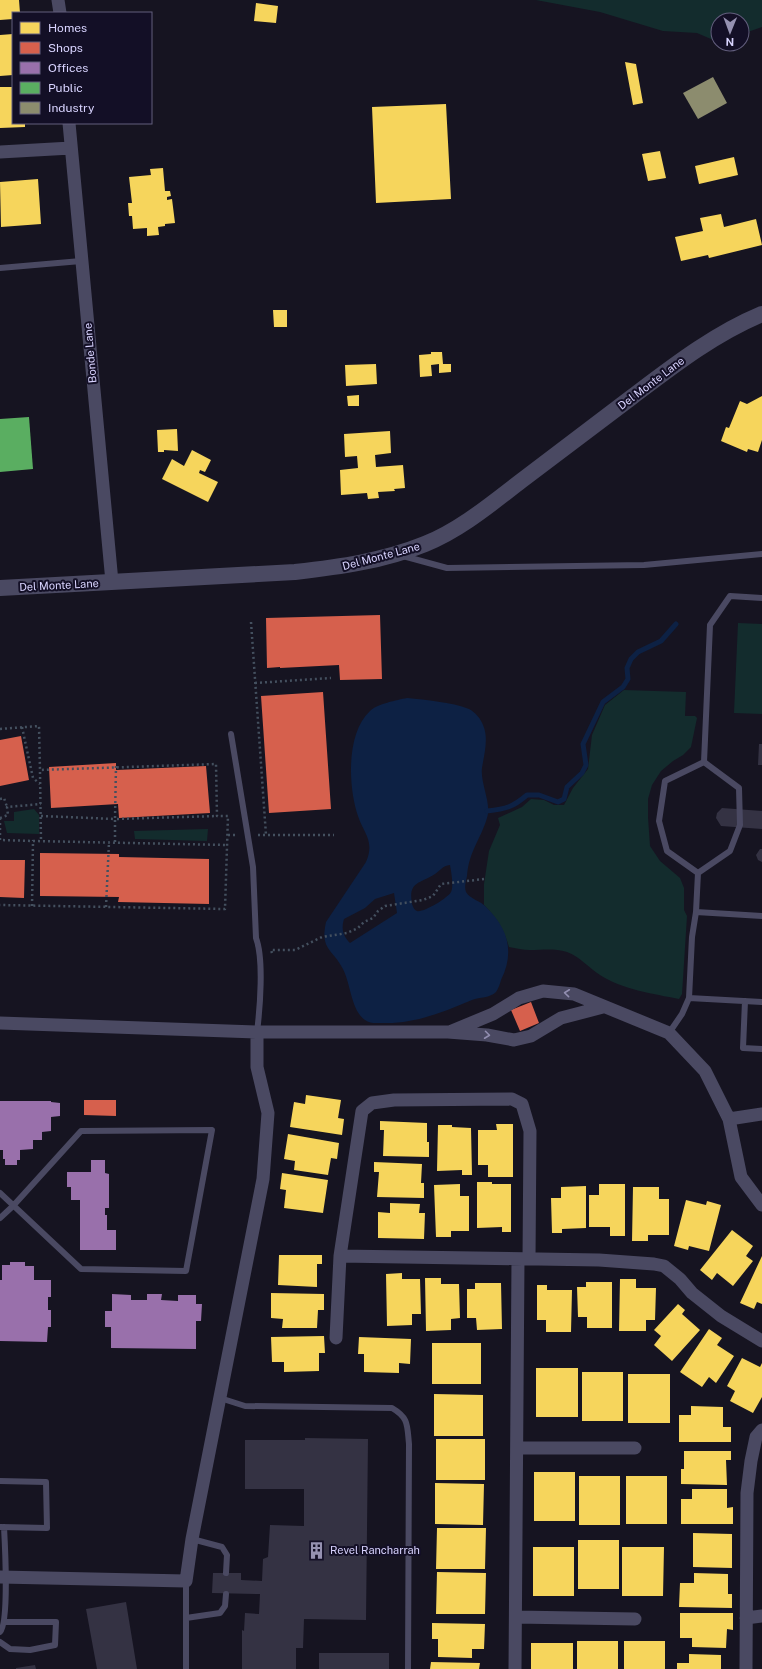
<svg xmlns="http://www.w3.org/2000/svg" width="762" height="1669" font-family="'Public Sans',sans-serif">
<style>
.green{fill:#132c2d}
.water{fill:#0d2144;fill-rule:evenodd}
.homes{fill:#f6d55c}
.shops{fill:#d6604d}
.offices{fill:#9970ab}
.public{fill:#5aae61}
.industry{fill:#8c8c6e}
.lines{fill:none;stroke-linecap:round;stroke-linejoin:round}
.stream{stroke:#0d2144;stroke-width:5}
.building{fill:#343243}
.path{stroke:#44505f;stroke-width:2.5;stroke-dasharray:2 3;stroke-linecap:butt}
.service{stroke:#4a4962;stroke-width:6}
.minor{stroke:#4a4962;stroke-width:13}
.tertiary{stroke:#4a4962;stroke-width:16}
.oneway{stroke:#928eb0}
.labels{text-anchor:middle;stroke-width:4;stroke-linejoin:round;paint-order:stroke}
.street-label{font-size:11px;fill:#d9d4ff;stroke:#130f26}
.poi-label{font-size:11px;fill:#d9d4ff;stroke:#130f26;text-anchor:start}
</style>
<rect width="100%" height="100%" fill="#161421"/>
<!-- green -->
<path class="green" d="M536,0h226v27l-20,7v-14h-24v22l-21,-9 -34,-2 -63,-19z
M738,623l24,1v90l-28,-1z
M624,690l62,2 -1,24h10l2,2 -6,29 -8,8 -10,6 -12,10 -9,14 -4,14v18l2,29 10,15 20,17 4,10v22l3,6 -5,78 -3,5c-25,-5 -58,-10 -79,-24 -12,-8 -20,-18 -33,-23 -13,-4 -24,-2 -37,-2 -7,0 -14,-2 -21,-3 -5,-17 -12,-29 -25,-42v-21l5,-33 11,-26 -2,-7 24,-11 9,-8 13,1 10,5h10l9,-17 15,-19 4,-34 13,-30z
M34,809l5,6v19l-32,-1 -3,-12h10v-9z
M208,829l-1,12 -72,-2 -1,-8z"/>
<!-- water -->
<path class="water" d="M407,698c19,2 44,4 62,11 6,3 12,10 14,16 6,13 1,30 -1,43 -2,15 10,36 5,50 -7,23 -18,33 -20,58 -1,5 -3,11 -1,16 4,7 15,9 20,15 22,21 29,45 15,73 -1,4 -3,9 -5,12 -6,6 -16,5 -24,8 -29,12 -57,24 -89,23 -7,0 -13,1 -18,-3 -14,-10 -14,-35 -22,-51 -11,-21 -23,-19 -17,-47l40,-60c9,-21 -2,-28 -8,-46 -10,-29 -12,-83 12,-105 7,-7 27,-11 37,-13zM450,865c1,6 4,21 1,27 -3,6 -28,21 -34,19 -3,-1 -4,-4 -5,-7 -4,-23 8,-20 23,-30 6,-4 7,-8 15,-9zM394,893l3,20 -47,30c-7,-7 -9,-14 -6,-24l21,-11 10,-9z"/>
<!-- homes -->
<path class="homes" d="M0,0h19l1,13h-7v6l-13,1z
M256,3l22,3 -2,17 -22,-2z
M13,34v41l-13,1v-41z
M625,62l11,2 7,39 -10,2z
M0,87h13v36h12v4l-25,1z
M446,104l5,95 -75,4 -4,-96z
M660,151l6,27 -18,3 -6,-27z
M734,157l4,18 -39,9 -4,-18z
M163,168l2,23h5l1,5 -4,1v3l5,-1 3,24 -10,1v2l-7,1 1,8 -12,1v-8l-14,1 -1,-13h-3l-1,-13h4l-3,-26 22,-2 -1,-6z
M38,179l3,45 -40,3 -1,-45z
M721,214l3,13 32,-8 6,26 -53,13 -1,-3 -27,6 -6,-24 28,-6 -3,-13z
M273,310h14v17h-13z
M431,352h11l1,12h8v8l-12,1v-9l-8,1 1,11 -12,1 -1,-22 12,-1z
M376,364l1,20 -31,2 -1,-21z
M359,395v11h-11l-1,-10z
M762,396v44l-4,12 -10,-3 -1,3 -26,-11 5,-14 3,1 11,-27 7,3z
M177,429l1,22 -14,-1v2h-6l-1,-22z
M390,431l1,22 -16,2 1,12 27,-2 2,23 -11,1 1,2 -17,1 1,6 -11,1 -1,-6 -26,2 -1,-25 18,-2 -1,-12 -12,1 -1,-23z
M192,450l19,10 -6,12 -5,-2 -1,3 19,9 -10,20 -46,-23 10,-20 12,7z
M306,1095l35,5 -3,18 6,1 -2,16 -52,-8 4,-25 11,2z
M380,1121l47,2v19h2v15l-46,-1 1,-26h-4z
M496,1124h17v53h-25v-12h-10v-35h19z
M438,1125h14v2l19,1 1,47h-10v-5l-25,1z
M288,1134l51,9 -2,16 -6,-1 -3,17 -34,-5 1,-9 -11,-2z
M374,1162l48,2 -1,19h3v15l-47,-1 2,-25h-5z
M282,1173l46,7 -5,33 -39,-5 2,-18 -6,-1z
M477,1182h15v2h19v48h-9v-5l-25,1z
M460,1184v12h9v35h-18v6h-15l-2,-52z
M599,1184h26v52h-15v-9h-21v-32h10z
M586,1186v42l-24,1v4h-10l-1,-35h10v-11z
M633,1187h26v12h10v36h-21v6h-16z
M686,1200l20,5 1,-4 14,4 -12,46 -20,-5 -1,4 -14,-4z
M390,1203l30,1 -1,9h6l-1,26 -46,-1v-26l12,1z
M732,1230l21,16 -7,10 7,5 -20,25 -16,-13 -5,7 -12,-10z
M279,1255h43v9h-5v23l-39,-2z
M762,1256v48l-5,-2 -3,7 -14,-6z
M402,1273v6h18l1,35h-9v11l-25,1 -1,-52z
M425,1278h16v6h18l1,34 -9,1v11l-25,1z
M620,1279h16v9h20l-1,32h-9v11h-27z
M586,1282h26v46h-25v-11h-9l-1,-30h9z
M475,1283h26l1,46 -25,1 -1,-12h-9v-29h8z
M537,1285h10v5h25l-1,42h-25v-12h-9z
M271,1293l53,1v16h-6l-1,18h-35l1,-9 -12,-1z
M678,1304l7,6 -3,4 18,16 -28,31 -18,-16 7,-9 -7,-6z
M709,1329l13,9 -5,7 17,11 -18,27 -7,-6 -7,10 -22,-15z
M324,1336l1,17h-6v18l-35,1v-10h-12l-1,-25z
M359,1337l52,2 -1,25 -11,-1v10l-35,-1v-18h-6z
M432,1343h49v41h-49z
M742,1358l18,9 2,-4v34l-9,16 -23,-12 5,-10 -8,-5z
M536,1368h42v49h-42z
M582,1372h41v49h-41z
M628,1374h42v49h-42z
M434,1394l49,1v41h-49z
M691,1406l32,1v20h8v15h-52v-27h12z
M436,1439h49v41h-49z
M684,1451h47v9h-5l1,25 -46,-1v-15h3z
M534,1472h41v49h-41z
M579,1476h41v49h-41z
M626,1476h41v48h-41z
M435,1483l49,1 -1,41 -48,-1z
M692,1489h35v19l6,-1v17h-52v-25h11z
M437,1528h49l-1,41h-49z
M693,1533l39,1v34l-39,-1z
M578,1540h41v49h-41z
M533,1547h41v49h-41z
M622,1547h42l-1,49h-41z
M437,1572l49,1 -1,41h-49z
M694,1573l34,1v20h4v14l-53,-1 1,-24h14z
M680,1613h53v17l-6,-1 -1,19 -34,-1v-9h-12z
M432,1623l53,1 -1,25h-12v9l-34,-1v-18h-6z
M577,1641h41v28h-41z
M624,1641h41v28h-41z
M531,1643h42v26h-42z
M689,1654l32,1v14h-44v-6h12z
M431,1662l49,1 -1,6h-49z"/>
<!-- shops -->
<path class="shops" d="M380,615l2,64 -42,1 -1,-15 -59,3v-1l-13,1 -1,-50z
M323,692l8,117 -62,4 -8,-117z
M21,736l8,44 -29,6v-46z
M116,763v7l90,-4 4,47 -91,5 -1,-14 -67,4 -2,-41z
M40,853l79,1v3l90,2v45l-91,-2 1,-5 -79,-1z
M0,860h25l-1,38 -24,-1z
M531,1002l8,21 -19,8 -9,-21z
M84,1100h32v16l-32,-1z"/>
<!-- offices -->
<path class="offices" d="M0,1101h51v1l9,1v13l-9,1v14l-9,1v8h-9v9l-13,1v10h-3v5h-12v-6h-2v-9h-3z
M91,1160h14v13l4,1v34h-4v7h2v15h9v20h-36v-50h-9v-13h-4v-15h24z
M10,1262h15v4h9v14h17v17h-3v13h3v17h-3l-1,15 -47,-1v-61h2v-15h8z
M112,1294l19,1v5h16v-6h15l-1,6 17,1v-6h18v9h6l-1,17h-5v28l-85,-1v-21h-6v-16h7z"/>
<!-- public -->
<path class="public" d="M29,417l4,52 -33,3v-53z"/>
<!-- industry -->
<path class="industry" d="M713,77l14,26 -29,16 -15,-26z"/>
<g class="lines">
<!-- stream -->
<path class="stream" d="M487,811c19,-2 26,-4 40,-16h12l19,7 6,-3 3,-12 15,-14 4,-8 -3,-21 20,-42 20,-15 5,-8 -1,-11 4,-9 7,-7 23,-11 15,-17"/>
</g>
<!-- building -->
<path class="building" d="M759,744h3v21h-4z
M722,808l40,3v18l-41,-3 -5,-8 1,-5z
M760,849h2v13l-4,-2 -2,-5z
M305,1438l63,1 -2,181 -62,-1 -1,29h-7v21h-54v-39l2,1 1,-18 14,1 1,-20 -48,-1 1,-20h28v7l21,1 1,-22 5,-2 2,-32 34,1v-37h-59v-49h60z
M126,1602l11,67h-40l-11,-60z
M319,1653h70v16h-70z
M35,1665l1,4h-20v-1z"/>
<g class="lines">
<!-- path -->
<path class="path" d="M251,622l15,213
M255,683l76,-5
M22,727l11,51 7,6
M0,729l39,-3 1,44 176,-6 1,52h11l-3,93 -225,-4
M40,772l1,69
M0,799l4,-1 3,9
M41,816l74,3 1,-53
M0,818v22l33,1
M0,818l8,-3 -1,-8 34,-3
M228,835h9
M258,835h76
M115,842v-23l102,-3
M32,906l1,-65 194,4
M106,907l3,-65
M272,953l-1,-3h24l27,-13 25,-4 11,-5 6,-6 9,-4 5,-7 7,-5 38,-6 10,-4 8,-12 43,-5"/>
<!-- service -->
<path class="service" d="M0,268l81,-7
M403,556l44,12 197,-3 118,-11
M231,734l22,133 3,71c8,21 4,70 1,94
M698,873l-31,-22 -8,-30 6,-40 39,-19
M696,912l66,4
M689,998l73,4
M745,1001l-2,47 19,1
M669,1033l13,-19 7,-16 3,-61 4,-25 2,-39 32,-22 10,-26 -1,-37 -35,-26 6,-137 20,-29 32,2
M0,1193l81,76 105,2 26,-141 -131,1 -68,75 -13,12
M220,1398l25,8 147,2c17,10 15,17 17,36l-1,225
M0,1481l46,1 1,46 -47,-1
M192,1539l30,8 5,8 -1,18
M186,1581v88
M186,1618l34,-5 5,-7 1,-12
M0,1632c9,-9 5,-87 4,-105
M0,1642l10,7 20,1 25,-5 1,-23h-52"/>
<!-- minor -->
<path class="minor" d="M58,0l2,13
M69,123l43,459
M0,152l71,-4
M0,1023l257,9h191l39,3 27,5 17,-4 30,-18 42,-11
M452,1031l41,-17 26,-16 24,-7 31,3 95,39 36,38 24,48 12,58 21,28
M729,1119l33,-5
M529,1259l1,-128 -8,-27 -10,-5 -118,1 -22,3 -10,8 -22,145 259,4 55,4 10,2 16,13 12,14 29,23 41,25
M336,1338l4,-82
M517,1448h118
M0,1577l186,4 6,-42 71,-360 5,-66 -11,-46v-35
M516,1617l119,2
M746,1618l16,-2
M515,1669l3,-410
M746,1669l1,-176 4,-32 5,-24 6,-7"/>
<!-- tertiary -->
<path class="tertiary" d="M0,588l295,-16c44,-5 88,-11 130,-28 35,-14 66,-40 96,-63 37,-28 74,-56 111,-84 41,-31 82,-63 130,-83"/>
</g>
<!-- one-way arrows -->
<defs><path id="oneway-chevron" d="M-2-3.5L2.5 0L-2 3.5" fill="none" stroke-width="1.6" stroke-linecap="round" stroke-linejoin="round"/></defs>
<g class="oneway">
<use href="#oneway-chevron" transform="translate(567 993) rotate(-174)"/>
<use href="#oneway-chevron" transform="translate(487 1035) rotate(7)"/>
</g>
<!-- icons -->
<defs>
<symbol id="building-bare" viewBox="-9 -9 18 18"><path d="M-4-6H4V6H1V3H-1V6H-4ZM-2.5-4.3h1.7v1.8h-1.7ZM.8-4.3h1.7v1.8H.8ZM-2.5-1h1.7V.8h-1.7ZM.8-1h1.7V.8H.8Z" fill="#9591b1" stroke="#130f26" stroke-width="2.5" paint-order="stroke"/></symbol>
</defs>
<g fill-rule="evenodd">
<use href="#building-bare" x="304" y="1538" width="25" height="25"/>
</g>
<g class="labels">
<!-- street labels -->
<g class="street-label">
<text transform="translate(90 353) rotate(-95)" y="4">Bonde Lane</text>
<text transform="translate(651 383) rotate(-37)" y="4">Del Monte Lane</text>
<text transform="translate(381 556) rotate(-15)" y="4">Del Monte Lane</text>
<text transform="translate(59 585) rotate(-3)" y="4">Del Monte Lane</text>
</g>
<!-- poi labels -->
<g class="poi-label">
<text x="330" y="1554">Revel Rancharrah</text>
</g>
</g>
<!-- legend -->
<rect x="12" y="12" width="140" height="112" fill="#130f26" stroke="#625e7d"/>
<rect x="20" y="22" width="20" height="12" fill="#f6d55c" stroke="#625e7d"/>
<text x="48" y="32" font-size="12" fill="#d9d4ff">Homes</text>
<rect x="20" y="42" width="20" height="12" fill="#d6604d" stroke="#625e7d"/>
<text x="48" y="52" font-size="12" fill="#d9d4ff">Shops</text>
<rect x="20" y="62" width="20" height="12" fill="#9970ab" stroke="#625e7d"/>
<text x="48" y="72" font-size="12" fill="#d9d4ff">Offices</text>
<rect x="20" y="82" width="20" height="12" fill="#5aae61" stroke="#625e7d"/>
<text x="48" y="92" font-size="12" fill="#d9d4ff">Public</text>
<rect x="20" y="102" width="20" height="12" fill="#8c8c6e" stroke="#625e7d"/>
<text x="48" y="112" font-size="12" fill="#d9d4ff">Industry</text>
<!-- north arrow -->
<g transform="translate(730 32) rotate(181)"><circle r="19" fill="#130f26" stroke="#625e7d"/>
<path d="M0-3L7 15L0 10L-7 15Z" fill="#9591b1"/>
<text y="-6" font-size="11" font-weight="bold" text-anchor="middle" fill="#d9d4ff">N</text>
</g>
</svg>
